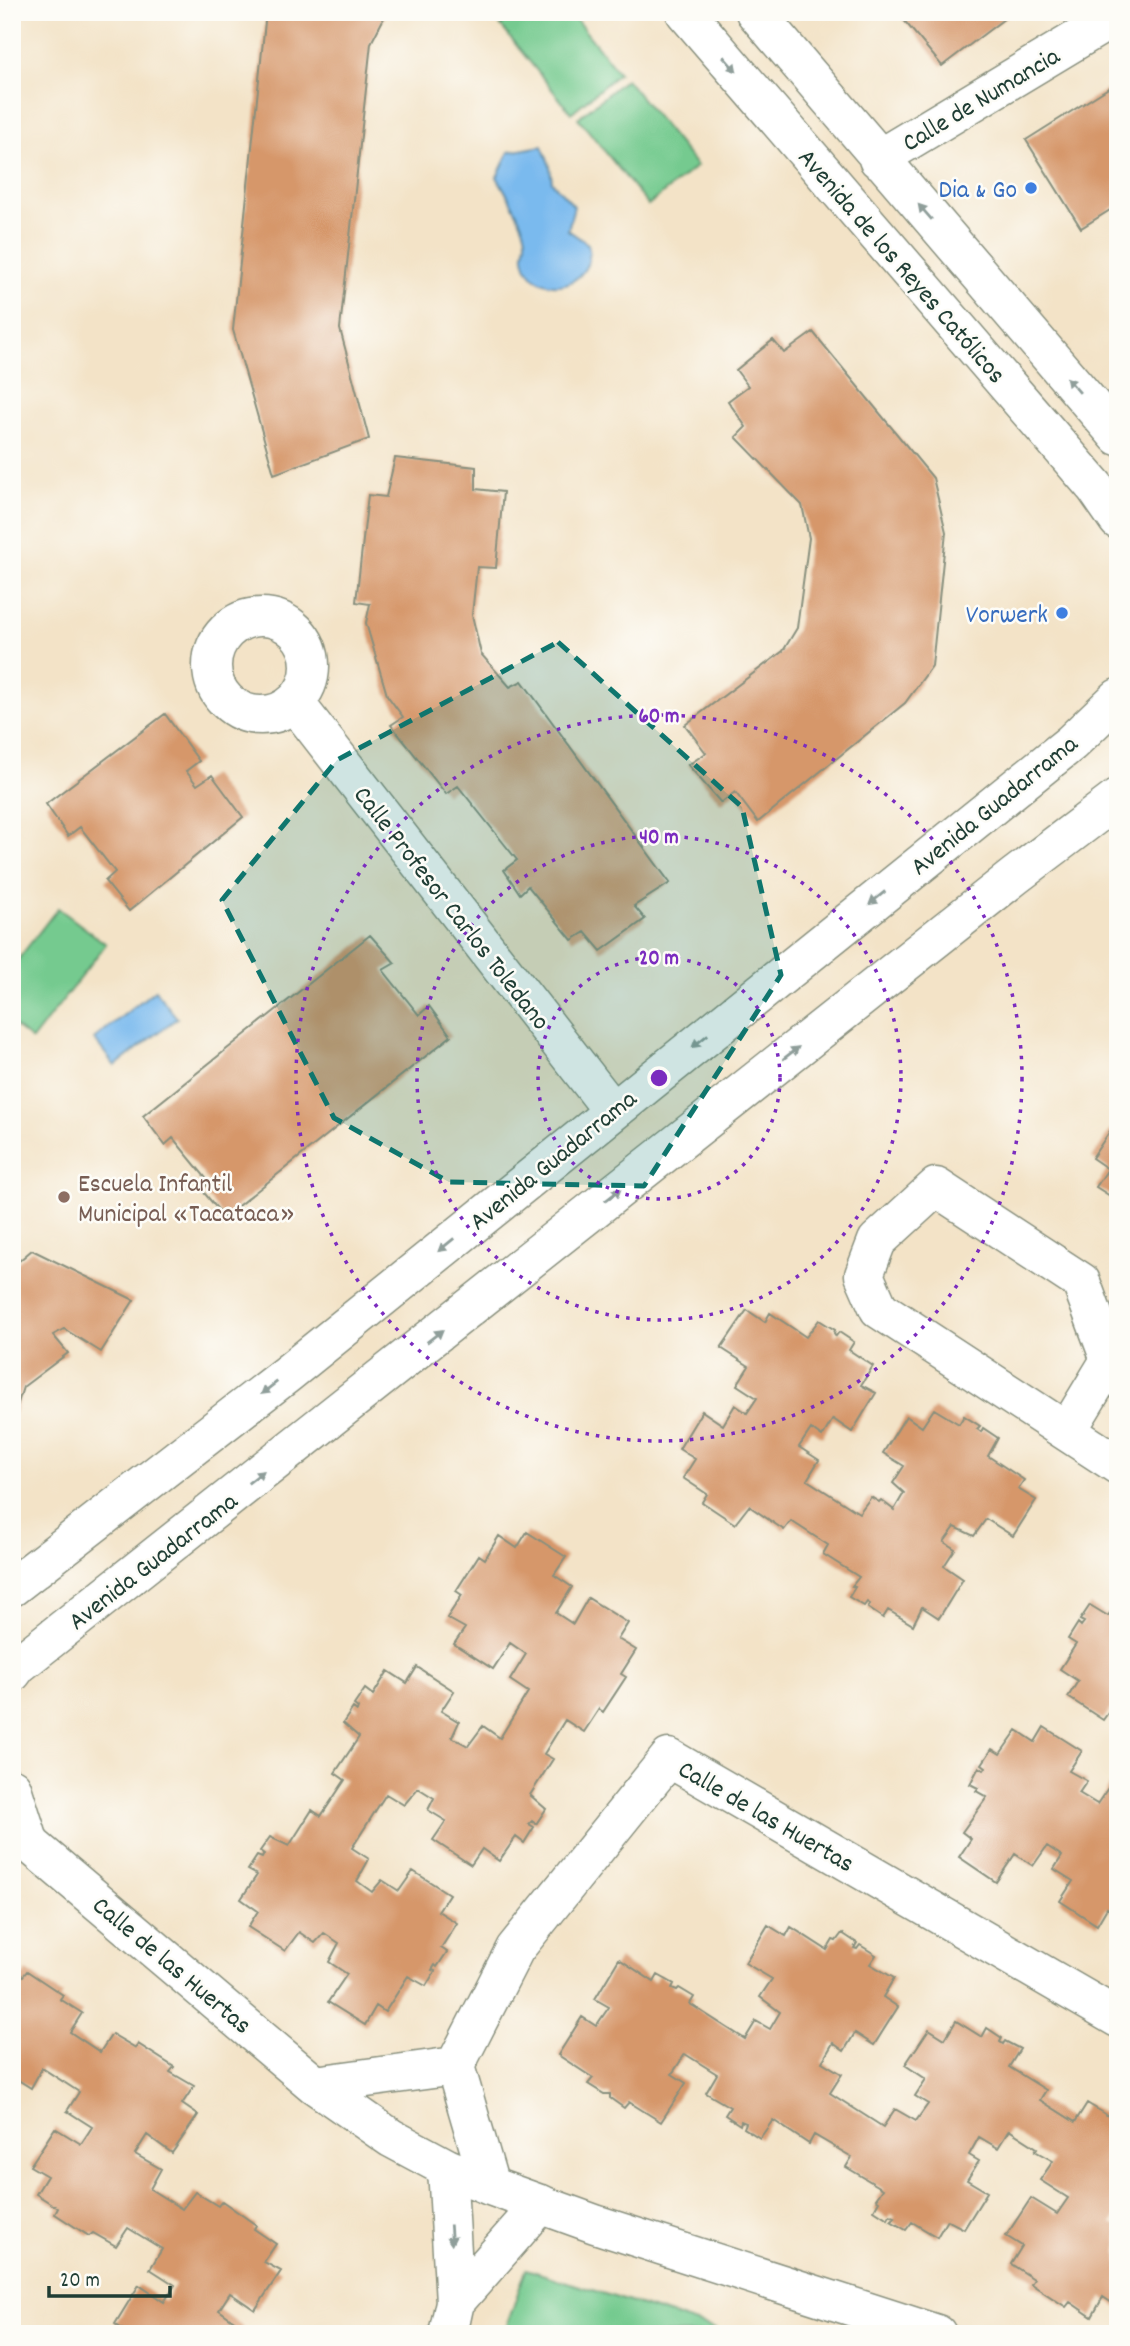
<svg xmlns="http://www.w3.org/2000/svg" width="1130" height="2346" font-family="Dekko,sans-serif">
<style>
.green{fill:#74ca8f;stroke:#4a8462;stroke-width:2}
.water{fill:#7abaee;stroke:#4c7c91;stroke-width:2}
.building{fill:#d6976a}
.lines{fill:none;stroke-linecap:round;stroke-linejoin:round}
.minor-casing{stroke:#89907e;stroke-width:41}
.minor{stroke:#fff;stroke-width:38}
.oneway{fill:#8f9e9a}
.marked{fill:#0f766e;fill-opacity:0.2;stroke:#0f766e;stroke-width:5;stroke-dasharray:14 9;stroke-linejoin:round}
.ring{fill:none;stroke:#7b2cbf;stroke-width:3.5;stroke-dasharray:3.5 7}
.shop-dot{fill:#3f7fe0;stroke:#fdfcf7;stroke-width:2.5}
.education-dot{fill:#8d6e63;stroke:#fdfcf7;stroke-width:2.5}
.labels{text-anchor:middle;stroke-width:5;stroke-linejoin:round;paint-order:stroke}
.street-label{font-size:26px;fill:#1f3d34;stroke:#fdfcf7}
.shop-label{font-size:26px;fill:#366cbe;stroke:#fdfcf7;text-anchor:end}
.education-label{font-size:26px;fill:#785e54;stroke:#fdfcf7;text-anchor:start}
.centre{fill:#7b2cbf;stroke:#fdfcf7;stroke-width:3.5}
.ring-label{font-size:21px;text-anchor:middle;font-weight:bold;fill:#7b2cbf;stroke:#fdfcf7;stroke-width:5;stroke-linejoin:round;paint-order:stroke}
</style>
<rect width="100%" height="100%" fill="#fdfcf7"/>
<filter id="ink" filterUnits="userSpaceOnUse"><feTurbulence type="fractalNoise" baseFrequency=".0143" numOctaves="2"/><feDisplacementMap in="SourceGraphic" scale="14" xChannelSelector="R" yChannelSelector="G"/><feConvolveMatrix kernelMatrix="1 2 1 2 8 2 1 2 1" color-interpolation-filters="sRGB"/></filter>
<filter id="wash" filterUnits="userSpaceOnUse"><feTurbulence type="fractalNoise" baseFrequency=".00686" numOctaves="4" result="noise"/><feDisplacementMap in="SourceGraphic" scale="28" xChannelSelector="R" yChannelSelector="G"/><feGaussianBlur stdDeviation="1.57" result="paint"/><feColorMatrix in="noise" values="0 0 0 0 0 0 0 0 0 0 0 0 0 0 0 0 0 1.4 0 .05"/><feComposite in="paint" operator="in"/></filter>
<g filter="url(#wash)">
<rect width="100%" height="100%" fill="#f3e3c7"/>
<!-- green -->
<path class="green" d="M516,12h54l49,61 -48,40 -71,-88z
M626,79l71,87 -49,39 -70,-87z
M58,908l48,36 -74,96 -20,-16v-57z
M526,2269l189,60 -2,5h-209z"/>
<!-- water -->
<path class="water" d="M542,146l8,20 2,16 22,24 -6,24 20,14c3,12 1,20 -7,30 -19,21 -54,11 -57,-17 -1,-5 2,-11 2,-16 0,-6 -3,-15 -6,-21 -6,-14 -15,-29 -23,-43l12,-25z
M155,990l22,28 -62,48 -21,-27z"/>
<g id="blocks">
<!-- building -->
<path class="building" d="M266,12h124l-5,4 -14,27 -31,286 29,110 -95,35 -41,-144z
M897,12h116l-71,54z
M1118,82v123l-37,23 -55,-88z
M813,332l120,146 13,54 -14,134 -27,37 -147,119 -23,-30 -14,11 -33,-38 18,-12 -21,-28 98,-74 14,-23 12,-90 -7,-33 -66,-68 10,-10 -18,-26 20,-15 -12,-16 37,-30 11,13z
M395,458l81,9v22l27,3 -7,76 -19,-1 -5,48 9,39 29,33 12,-6 148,202 -36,23 11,13 -44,32 -16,-19 -13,8 -44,-54 -8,8 -16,-24 13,-10 -59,-74 -12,8 -55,-69 12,-8 -16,-22 -21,-72 4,-19 -14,-2 12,-107 18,2z
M165,714l34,47 -13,10 11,14 15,-10 31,42 -114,94 -24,-30 10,-9 -35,-45 -12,9 -22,-32z
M370,935l25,28 -12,7 36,45 10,-9 22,30 -227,181 -23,-28 9,-6 -37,-45 -8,7 -22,-29z
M1118,1119v82l-22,-14 12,-18 -16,-11z
M32,1250l102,50 -33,52 -37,-23 -11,6 15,18 -45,34 -9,29 -2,-1v-148z
M747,1310l18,12 5,-9 36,24 13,-17 16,10 -1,3 2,3 3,-4 15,10 -5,8 24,16 -12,19 15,8 -24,39 -19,-13 -11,18 -11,-8 -12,18 20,13 -12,20 52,33 12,-16 8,5 2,-2 13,10 10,-17 -11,-10 11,-17 -21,-13 23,-37 16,11 12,-18 25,15 5,-8 16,10 -3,3 4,3 2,-4 15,10 -10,18 36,24 -6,9 18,11 -23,36 -27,-17 -12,17 -19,-9 -11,15 11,7 -11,17 19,13 -24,39 -17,-11 -9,18 -25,-15 -5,8 -15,-10 2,-4 -3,-2 -3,4 -15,-9 6,-10 -3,-1 7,-9 -36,-23 5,-9 -37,-24 -7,9 -35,-24 -14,18 -33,-22 5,-8 -24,-16 12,-19 -16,-10 23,-38 21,14 12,-20 12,8 10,-15 -20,-13 12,-19 -28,-18z
M527,1532l39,25 -12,18 18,12 -16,26 17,11 15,-26 40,25 -10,16 18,11 -15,24 5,3 -23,35 -4,-3 -15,23 -19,-12 -21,34 9,5 -23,36 16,14 -10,15 -4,-3 -3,3 5,3 -10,16 -8,-6 -17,24 -17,-12 -11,16 -38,-25 13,-19 -18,-11 6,-12 -16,-10 -14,17 -18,-11 -34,54 17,11 -12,22 15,11 10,-12 17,11 14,-20 36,23 -11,17 19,12 -16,25 6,4 -10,15 -2,-2 -3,5 3,1 -9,15 -18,-10 -23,36 -9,-6 -11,19 -37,-23 19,-28 -18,-12 10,-19 -15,-10 -9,10 -16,-11 -14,19 -37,-24 10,-16 -17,-12 16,-24 -9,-5 9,-14 5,2 2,-4 -4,-3 10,-14 19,9 23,-36 9,6 24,-36 -10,-7 24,-36 -16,-14 10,-15 4,3 1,-3 -4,-3 11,-16 8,6 15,-24 19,12 10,-16 37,24 -13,20 18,11 -7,15 16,9 15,-20 17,12 28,-46 -18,-12 16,-26 -16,-11 -17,26 -39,-25 11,-16 -18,-10 15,-23 -6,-4 23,-36 6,4 14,-23 18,12z
M1118,1601v98l-15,21 -35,-23 10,-16 -18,-12 16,-25 -8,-5 10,-16 3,3 3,-4 -4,-2 10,-15 18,11z
M1044,1727l38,24 -13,20 18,10 -8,12 18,11 13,-19 8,5v125l-11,-7 -10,17 -37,-24 13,-20 -19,-12 8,-13 -15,-10 -14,20 -18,-12 -19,28 -37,-25 12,-18 -9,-7 25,-35 -11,-6 2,-3 -8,-4 9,-17 5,3 2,-3 -4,-3 10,-15 8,5 17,-24 18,12z
M768,1925l18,11 5,-9 36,23 6,-10 3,1 6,-8 15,10 -3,5 3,1 3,-4 16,10 -6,9 24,14 -11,19 15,10 -24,38 -19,-12 -11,18 -11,-8 -11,19 20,12 -12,19 53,34 12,-18 21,12 12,-17 -13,-8 11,-17 -21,-14 24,-36 16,10 11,-18 26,16 5,-9 15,10 -2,4 3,2 2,-3 15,8 -11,18 37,23 -6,10 35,22 12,-19 23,14 3,-5 5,3v97l-6,11 6,3v81l-15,-10 -11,20 -22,-15 -4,5 -35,-23 3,-5 -23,-15 11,-18 -16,-10 25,-38 26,16 11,-16 -28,-18 13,-19 -18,-10 2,-3 -28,-18 -11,18 -19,-11 -10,18 10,6 -12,19 20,12 -23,37 -17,-9 -10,17 -25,-15 -6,8 -15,-9 4,-4 -5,-2 -2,4 -14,-9 5,-9 -3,-2 7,-10 -37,-22 6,-10 -38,-22 -5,9 -36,-24 -13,18 -16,-10 2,-5 -5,-2 -1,4 -15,-10 5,-8 -24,-14 11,-19 -32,-20 -13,20 14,9 -25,39 -32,-20 -5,6 -14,-10v-4h-6l-16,-10 5,-6 -35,-23 24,-38 14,9 13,-19 -14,-8 24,-40 35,23 4,-7 16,9 -2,4 5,2 2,-2 15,9 -4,7 55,35 11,-18 14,8 10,-17 -20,-15 12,-18 -27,-16z
M12,1969l11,7 4,-5 36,24 -3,4 22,14 -12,19 30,20 12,-18 24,14 2,-4 36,23 -4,5 24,14 -12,18 16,11 -26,38 -25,-18 -12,19 26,15 -11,20 32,20 13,-17 23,14 4,-5 34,24 -2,4 22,15 -12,18 17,9 -26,39 -25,-17 -11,17 25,18 -4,6h-111l-14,-10 24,-39 25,17 11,-17 -25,-16 12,-20 -34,-21 -12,18 -23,-13 -4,3 -34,-22 3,-6 -22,-14 11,-18 -17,-10 25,-38 26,16 11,-17 -25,-16 12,-19 -37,-24 -11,20 -19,-12z"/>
</g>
</g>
<g filter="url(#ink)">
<use href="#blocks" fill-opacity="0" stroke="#89907e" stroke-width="2"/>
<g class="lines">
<defs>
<path id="minor" d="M685,12l410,475 23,33
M755,12l363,424
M878,159l240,-144
M212 666a49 49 0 1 1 98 0a49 49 0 1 1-98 0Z
M295,703l317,407
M1118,1365l-8,-5 -29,-78 -145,-95 -59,54 -13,34 15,34 239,156
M1067,1431l43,-71
M12,1587l275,-213 784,-631 47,-45
M12,1673l6,-8 997,-789 103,-78
M12,1788l18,56
M12,1832l18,12 285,241 76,53 56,30 43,18 105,38 342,110
M315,2085l140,-19
M447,2168l8,134 -7,32
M490,2186l-35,-120 60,-117 154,-191 449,260
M455,2302l86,-98"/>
</defs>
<!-- minor casing -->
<use href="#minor" class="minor-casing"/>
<!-- minor -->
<use href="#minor" class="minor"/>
</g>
<!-- one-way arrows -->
<defs><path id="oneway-solid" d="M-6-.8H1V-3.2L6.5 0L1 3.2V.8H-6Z" transform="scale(1.75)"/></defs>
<g class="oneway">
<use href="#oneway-solid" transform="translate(730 64) rotate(49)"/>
<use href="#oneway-solid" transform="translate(925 212) rotate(-131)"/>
<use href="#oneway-solid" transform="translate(1073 385) rotate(-131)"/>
<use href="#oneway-solid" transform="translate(877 898) rotate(141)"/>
<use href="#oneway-solid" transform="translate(700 1041) rotate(141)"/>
<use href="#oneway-solid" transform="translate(791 1053) rotate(-38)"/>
<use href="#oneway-solid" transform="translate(613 1195) rotate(-38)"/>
<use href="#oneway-solid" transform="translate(446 1245) rotate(141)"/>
<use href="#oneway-solid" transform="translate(435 1336) rotate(-38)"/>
<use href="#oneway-solid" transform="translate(269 1388) rotate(142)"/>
<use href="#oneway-solid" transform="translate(256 1477) rotate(-38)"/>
<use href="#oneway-solid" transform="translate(451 2235) rotate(86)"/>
</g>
</g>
<!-- marked area -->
<path class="marked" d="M558,642l184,165 39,168 -137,211 -195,-4 -115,-64 -112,-218 115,-140z"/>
<!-- distance rings -->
<g class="ring">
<circle cx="659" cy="1078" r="121"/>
<circle cx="659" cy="1078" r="242"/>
<circle cx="659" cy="1078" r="363"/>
</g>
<!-- markers -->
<g class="shop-dot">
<circle cx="1031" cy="188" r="7"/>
<circle cx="1062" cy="613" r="7"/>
</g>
<circle class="education-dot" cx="64" cy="1197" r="7"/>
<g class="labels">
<!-- street labels -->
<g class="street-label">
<text transform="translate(980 98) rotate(-31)" y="9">Calle de Numancia</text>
<text transform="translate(903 265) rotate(49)" y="9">Avenida de los Reyes Católicos</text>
<text transform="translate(993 804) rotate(-39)" y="9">Avenida Guadarrama</text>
<text transform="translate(453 907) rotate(52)" y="9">Calle Profesor Carlos Toledano</text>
<text transform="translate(552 1159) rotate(-39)" y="9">Avenida Guadarrama</text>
<text transform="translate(152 1560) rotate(-38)" y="9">Avenida Guadarrama</text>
<text transform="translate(767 1815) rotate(30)" y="9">Calle de las Huertas</text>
<text transform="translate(173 1964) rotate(40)" y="9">Calle de las Huertas</text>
</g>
<!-- shop labels -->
<g class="shop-label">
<text x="1017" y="197">Dia &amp; Go</text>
<text x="1048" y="622">Vorwerk</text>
</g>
<!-- education labels -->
<g class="education-label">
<text x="78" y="1191">Escuela Infantil<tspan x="78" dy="30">Municipal «Tacataca»</tspan></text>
</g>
</g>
<circle cx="659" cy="1078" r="10" class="centre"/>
<g class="ring-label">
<text x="659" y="722">60 m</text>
<text x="659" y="843">40 m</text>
<text x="659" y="964">20 m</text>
</g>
<!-- margin -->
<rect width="1130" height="2346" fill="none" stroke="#fdfcf7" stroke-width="42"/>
<!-- scale -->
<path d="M49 2286v10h121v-10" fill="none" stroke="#1f3d34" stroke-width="3.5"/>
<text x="60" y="2286" font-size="21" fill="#1f3d34" stroke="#fdfcf7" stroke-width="5" paint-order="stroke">20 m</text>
</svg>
